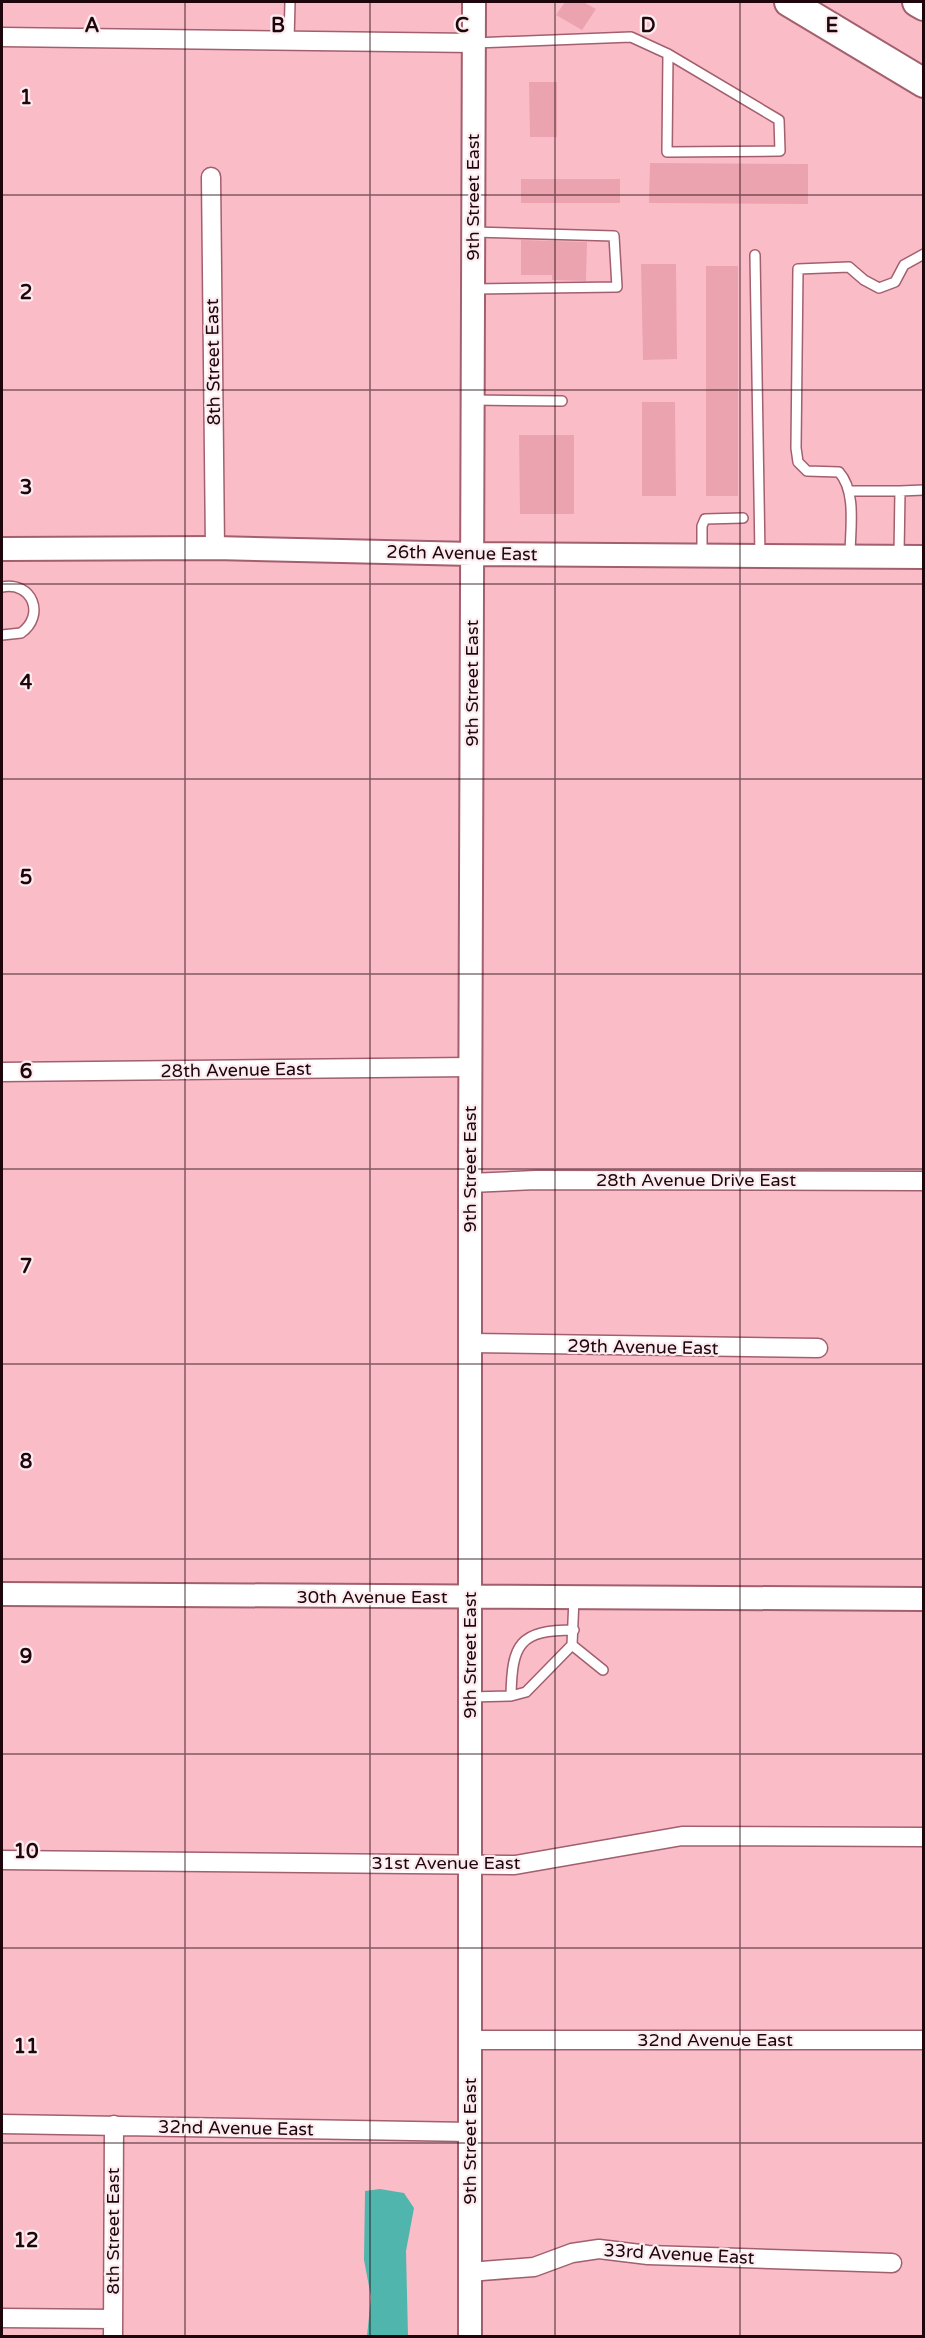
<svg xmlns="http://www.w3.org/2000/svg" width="925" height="2338" font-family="'Varela Round',sans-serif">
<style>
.water{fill:#50b5ac}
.building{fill:#eca3b0}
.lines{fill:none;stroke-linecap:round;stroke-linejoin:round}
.service-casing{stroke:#a25f6d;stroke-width:12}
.minor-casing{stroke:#a25f6d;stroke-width:21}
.tertiary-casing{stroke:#a25f6d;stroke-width:26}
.primary-casing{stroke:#a25f6d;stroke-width:32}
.service{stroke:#fff;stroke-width:9}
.minor{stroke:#fff;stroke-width:18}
.tertiary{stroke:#fff;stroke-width:22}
.primary{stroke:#fff;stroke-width:28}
.grid{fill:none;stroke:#1e060c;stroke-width:1.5;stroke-opacity:0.55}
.labels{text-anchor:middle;stroke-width:4.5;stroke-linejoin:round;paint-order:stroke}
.street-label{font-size:18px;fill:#1e060c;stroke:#fcecef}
.grid-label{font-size:20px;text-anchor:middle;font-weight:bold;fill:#1e060c;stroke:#fcecef;stroke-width:4.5;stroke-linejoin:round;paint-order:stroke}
</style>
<rect width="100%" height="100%" fill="#fabdc8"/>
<!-- water -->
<path class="water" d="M380,2189l24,4 10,15 -8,43 2,85h-41l4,-39 -7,-37 1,-69z"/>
<!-- building -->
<path class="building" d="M565,2h18l13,7 -14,21 -26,-15z
M529,82h28v55h-27z
M650,163l158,1v40l-159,-1z
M521,179h99v24h-99z
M521,240l66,2 -1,39 -34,-1v-5h-31z
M641,264h35l1,95 -34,1z
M706,266h32v230h-32z
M642,402h33l1,94h-34z
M519,435h55v79h-54z"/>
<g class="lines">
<defs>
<path id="service" d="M289,41l1,-39
M474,43l157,-6 37,17 111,66 1,31 -113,1 1,-98
M473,232l141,4 3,51 -144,2
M755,255l5,301
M473,400l89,1
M850,491h50
M702,555v-29l3,-7 38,-1
M899,555l1,-64 24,-1
M850,556c0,-26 7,-64 -11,-84l-32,-1 -9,-9 -2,-14 2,-179 51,-2 15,13 15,8 16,-6 9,-17 20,-11
M2,587c30,-6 44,28 19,46l-19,2
M572,1645l31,25
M511,1696c1,-52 8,-66 63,-66
M470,1697l41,-1 15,-4 46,-47 2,-47"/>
<path id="minor" d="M2,37l472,6
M211,177l4,371
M2,1072l468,-5
M470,1183l66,-3 388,1
M469,1343l349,5
M2,1860l513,5 167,-29 242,1
M470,2040h454
M2,2124l468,8
M469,2272l65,-5 38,-14 27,-4 49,6 244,8
M2,2318l111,1
M113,2336l1,-211"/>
<path id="tertiary" d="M2,549l213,-1 257,6 452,3
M2,1594l922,5
M470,2336v-1153l4,-1181"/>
<path id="primary" d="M789,2l135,81
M917,2l7,4"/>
</defs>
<!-- service casing -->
<use href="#service" class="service-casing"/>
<!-- minor casing -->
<use href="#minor" class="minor-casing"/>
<!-- tertiary casing -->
<use href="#tertiary" class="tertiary-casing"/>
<!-- primary casing -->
<use href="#primary" class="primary-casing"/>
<!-- service -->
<use href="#service" class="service"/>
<!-- minor -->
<use href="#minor" class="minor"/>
<!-- tertiary -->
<use href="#tertiary" class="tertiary"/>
<!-- primary -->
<use href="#primary" class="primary"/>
</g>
<!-- grid -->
<path class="grid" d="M185,2v2334M370,2v2334M555,2v2334M740,2v2334M2,195h922M2,390h922M2,584h922M2,779h922M2,974h922M2,1169h922M2,1364h922M2,1559h922M2,1754h922M2,1948h922M2,2143h922"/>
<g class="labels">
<!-- street labels -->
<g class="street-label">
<text transform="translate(473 197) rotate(-90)" y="6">9th Street East</text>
<text transform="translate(213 362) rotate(-91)" y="6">8th Street East</text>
<text transform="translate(462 553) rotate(1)" y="6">26th Avenue East</text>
<text transform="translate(472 683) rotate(-90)" y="6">9th Street East</text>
<text transform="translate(236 1070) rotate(-1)" y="6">28th Avenue East</text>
<text transform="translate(470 1169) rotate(-90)" y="6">9th Street East</text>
<text x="696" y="1186">28th Avenue Drive East</text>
<text transform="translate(643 1347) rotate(1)" y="6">29th Avenue East</text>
<text x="372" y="1603">30th Avenue East</text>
<text transform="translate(470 1655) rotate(-90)" y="6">9th Street East</text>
<text x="446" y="1869">31st Avenue East</text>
<text x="715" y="2046">32nd Avenue East</text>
<text transform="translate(236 2128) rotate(1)" y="6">32nd Avenue East</text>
<text transform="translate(470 2141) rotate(-90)" y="6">9th Street East</text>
<text transform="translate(113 2231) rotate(-90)" y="6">8th Street East</text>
<text transform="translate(679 2254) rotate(3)" y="6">33rd Avenue East</text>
</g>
</g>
<g class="grid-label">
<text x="92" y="32">A</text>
<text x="278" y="32">B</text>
<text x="462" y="32">C</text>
<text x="648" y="32">D</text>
<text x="832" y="32">E</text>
<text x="26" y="104">1</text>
<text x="26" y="299">2</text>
<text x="26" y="494">3</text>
<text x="26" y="689">4</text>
<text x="26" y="884">5</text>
<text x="26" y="1078">6</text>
<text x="26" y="1273">7</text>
<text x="26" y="1468">8</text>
<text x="26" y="1663">9</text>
<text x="26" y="1858">10</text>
<text x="26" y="2053">11</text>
<text x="26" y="2247">12</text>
</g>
<!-- border -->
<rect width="925" height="2338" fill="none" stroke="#1e060c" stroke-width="6"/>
</svg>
